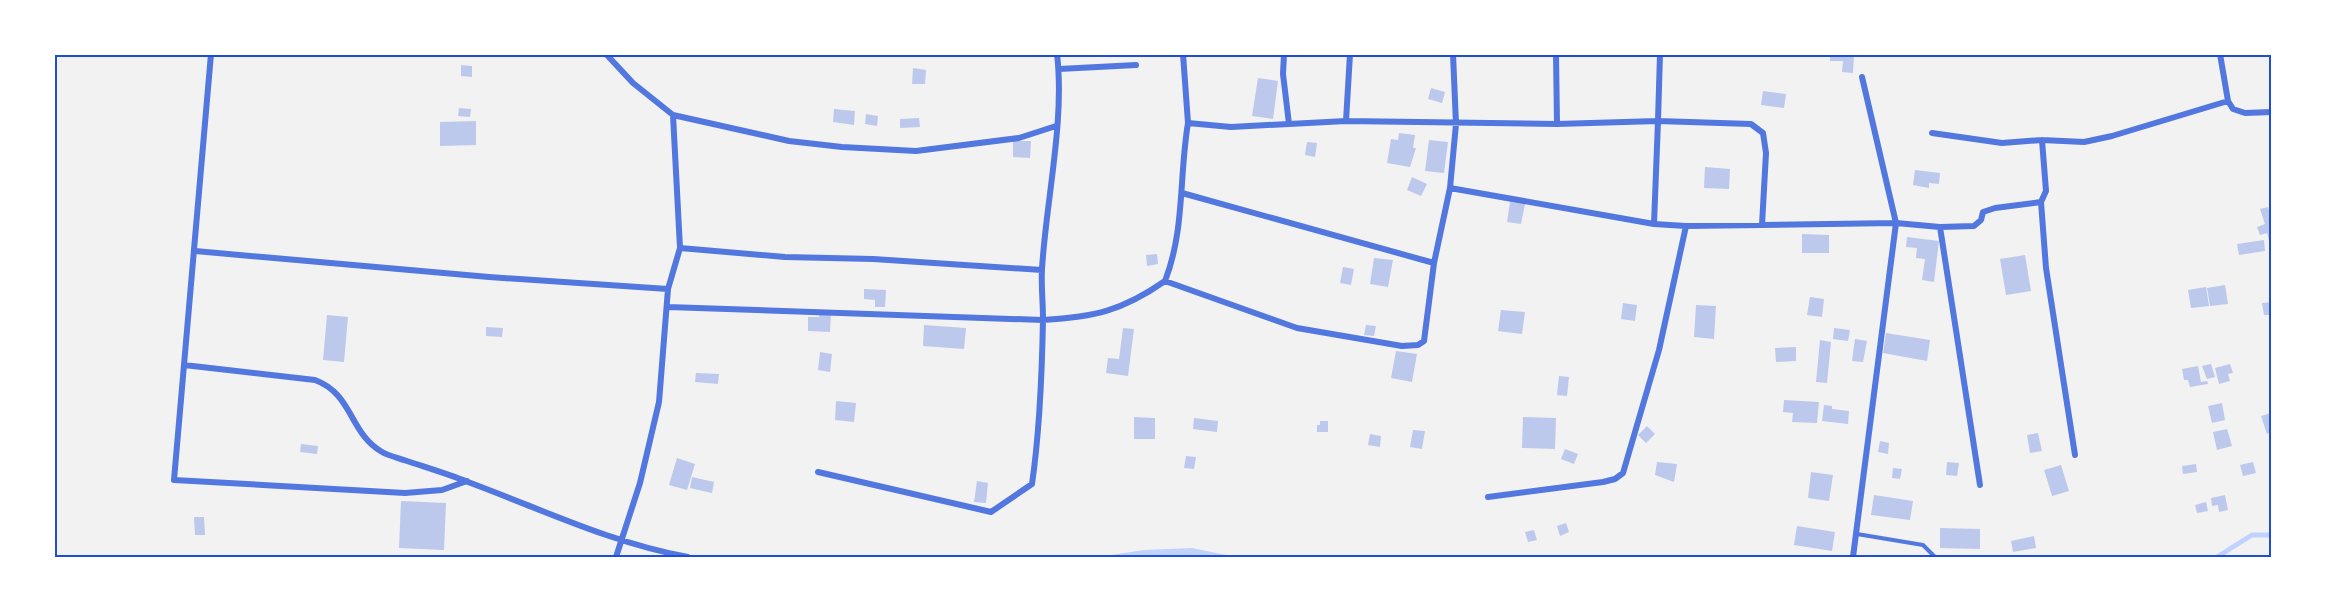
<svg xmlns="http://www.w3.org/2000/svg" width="2326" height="611" font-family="'DM Sans',sans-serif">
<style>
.water{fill:#bfd3fe}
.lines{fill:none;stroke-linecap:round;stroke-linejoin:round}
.stream{stroke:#bfd3fe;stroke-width:5}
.building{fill:#bdc9ec}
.service{stroke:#5277de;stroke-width:4}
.minor{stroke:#5277de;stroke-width:6}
.neatline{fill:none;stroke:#1d4ed8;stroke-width:2}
</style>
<rect width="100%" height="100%" fill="#f2f2f2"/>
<!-- water -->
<path class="water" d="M1192,548l44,9h-138l46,-7z"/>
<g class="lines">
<!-- stream -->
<path class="stream" d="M2217,557l35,-22h20"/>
</g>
<!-- building -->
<path class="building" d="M1830,54h24l-1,19 -11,-1 1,-11h-13z
M461,65l11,1v11l-11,-1z
M913,68l13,2 -1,14h-13z
M1258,78l20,3 -5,38 -21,-3z
M1431,88l14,4 -3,11 -14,-4z
M1763,91l23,3 -2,14 -23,-3z
M459,108l12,1 -1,8 -12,-1z
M834,109l21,2 -1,14 -21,-3z
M866,114l12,2 -1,10 -12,-2z
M919,118l1,9 -20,1v-9z
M476,121v24l-36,1v-24z
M1399,133l16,2 -2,13h3l-6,19 -23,-4 4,-24 7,1z
M1429,140l19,2 -4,31 -19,-2z
M1013,141h18l-1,17 -17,-1z
M1307,142l10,1 -2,14 -10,-2z
M1705,167l25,2 -1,20 -25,-1z
M1915,170l25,3 -1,11 -10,-1v5l-16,-3z
M1412,177l15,7 -6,12 -14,-6z
M1510,202l15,2 -4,20 -14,-2z
M2268,207l4,13v19l-3,1 -2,-7 -7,2 -3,-8 8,-3 -5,-15z
M1802,234l27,1v18h-27z
M1907,237l32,4 -5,41 -12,-2 3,-21 -9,-1 1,-10 -11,-1z
M2264,240l1,11 -26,4 -2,-11z
M1157,254l1,10 -11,2 -1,-11z
M2025,255l6,36 -25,4 -6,-36z
M1374,258l19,2 -5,27 -18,-3z
M1343,267l11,2 -3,16 -11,-2z
M2225,285l3,19 -18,2 -3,-18z
M2206,287l3,19 -18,2 -3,-18z
M864,289l22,1 -1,17h-10v-7l-11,-1z
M1810,297l14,2 -2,18 -15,-2z
M2272,302v13h-8l-2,-12z
M1623,303l14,2 -2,16 -14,-2z
M1696,305l20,1 -2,33 -20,-2z
M1501,310l24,2 -3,22 -24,-3z
M819,313h12l-1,19 -22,-1v-14h11z
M327,315l21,2 -4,45 -21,-2z
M924,325l42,3 -2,21 -41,-3z
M1366,325l10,1 -2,10 -10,-1z
M486,327l17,1 -1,9 -16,-1z
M1123,328l11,1 -6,47 -22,-3 2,-15 11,1z
M1834,328l16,2 -2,11 -15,-2z
M1886,333l44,7 -3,21 -44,-8z
M1855,339l12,2 -4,21 -11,-1z
M1820,340l11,2 -4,41 -11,-1z
M1796,347v14l-20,1 -1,-14z
M1396,351l21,3 -5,28 -21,-4z
M820,352l12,2 -2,18 -12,-2z
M2211,364l4,13 -8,2 -5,-13z
M2230,364l3,9 -5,1 2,7 -11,3 -4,-16z
M2198,366l3,16 6,-1 1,3 -18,3 -2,-7h-4l-2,-11z
M696,373l23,1 -1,10 -23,-2z
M1559,376l10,1 -2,19 -10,-1z
M1784,400l35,2 -2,21 -25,-1 1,-9 -10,-1z
M836,401l20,2 -2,19 -19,-2z
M2222,403l3,17 -13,3 -4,-17z
M1824,405l8,1v3l17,2 -1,13 -26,-3z
M2271,413l1,19 -5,2 -6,-18z
M1134,417l21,1v21h-21z
M1523,417l33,1 -1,31 -33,-1z
M1194,418l24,3 -1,11 -24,-3z
M1320,421h8v11h-11v-7h3z
M1647,426l8,8 -9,9 -8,-8z
M2227,429l5,17 -15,4 -4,-18z
M1413,430l12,1 -3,18 -12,-2z
M2038,433l4,18 -12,2 -3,-18z
M1370,434l11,2 -1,11 -12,-2z
M1880,441l9,2 -1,11 -10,-2z
M301,444l17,2 -1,8 -17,-2z
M1565,449l13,5 -4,10 -13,-5z
M1186,456l10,1 -2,12 -10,-1z
M677,458l18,6 -8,26 -18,-5z
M1657,462l20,2 -3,18 -19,-7z
M1947,462l12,1 -2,13 -11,-1z
M2253,462l3,11 -13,3 -3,-11z
M2196,464l1,8 -14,2 -1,-8z
M2061,465l8,26 -17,5 -8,-26z
M1893,468l9,1 -2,10 -8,-1z
M1811,472l22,3 -4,26 -21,-3z
M692,477l22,5 -2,11 -22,-5z
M977,481l11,2 -2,20 -12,-1z
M1874,495l39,6 -3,19 -39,-5z
M2225,495l3,15 -9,2 -1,-7 -6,1 -1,-8z
M401,501l45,2 -2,47 -45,-2z
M2206,502l2,9 -11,2 -2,-8z
M194,517h10l1,18h-10z
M1566,523l3,9 -9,4 -3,-10z
M1797,526l38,6 -3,19 -38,-6z
M1940,528l40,1v20l-40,-1z
M1534,530l3,10 -9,2 -3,-10z
M2034,536l2,12 -23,4 -2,-11z"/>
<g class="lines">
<!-- service -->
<path class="service" d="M1857,534l66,11 12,12"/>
<!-- minor -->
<path class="minor" d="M211,54l-37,426 231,13 37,-3 25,-9
M606,54l27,29 40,32 116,26 53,6 74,4 103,-13 37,-12
M1183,54l5,69 43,4 115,-6 211,3
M1284,54l-1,20 6,50
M1453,54l3,70 -6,64 204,36 32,2 210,-3 44,4 34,-1 7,-6 2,-8 12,-4 46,-6 5,-11 -4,-51 42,2 28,-6 116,-35 -8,-47
M1556,54l1,70 101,-3 -4,103
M1660,54l-2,67 93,3 12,9 3,20 -4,72
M1059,69l77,-4
M2228,101l5,8 12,4 27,-1
M1346,121l4,-67
M1932,133l70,10 40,-3
M1182,193l252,70
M2041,202l5,66 29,187
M1940,227l40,258
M680,248l105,9 88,2 169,11
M195,251l294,26 179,12 12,-41 -7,-133
M1165,281c20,-51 14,-105 23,-158
M668,307l375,13c51,-3 79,-9 122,-39l132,47 105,18 16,-1 6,-4 10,-78 16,-75
M184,365l131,15c38,14 34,53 67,72 7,4 17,6 25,9 21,7 41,13 61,21 73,27 143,61 220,75
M818,472l173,40 41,-28c8,-55 10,-110 11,-165 0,-17 -2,-34 -1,-50 4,-68 23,-148 15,-215
M1488,497l115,-15 12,-3 8,-6 36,-123 27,-124
M616,557l24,-74 19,-81 9,-113
M1853,557l43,-334 -34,-146"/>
</g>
<!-- border -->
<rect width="2326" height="611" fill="none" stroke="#ffffff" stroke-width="111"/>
<rect x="56" y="56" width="2214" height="500" class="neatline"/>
</svg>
